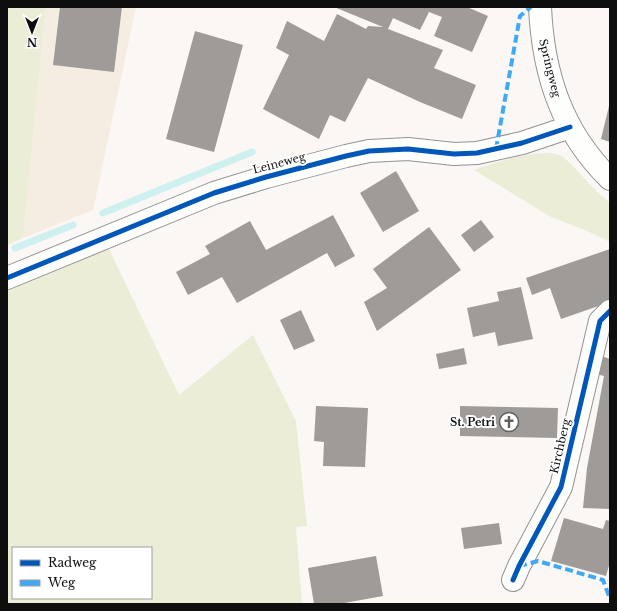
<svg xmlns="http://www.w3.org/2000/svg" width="617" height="611" font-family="'Libre Baskerville',serif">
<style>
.farmland{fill:#f5ece2}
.green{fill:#ecedd6;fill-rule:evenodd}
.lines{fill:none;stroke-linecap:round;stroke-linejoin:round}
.stream{stroke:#cef1f0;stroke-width:7}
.building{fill:#9e9b99}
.minor-casing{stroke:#949392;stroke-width:24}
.minor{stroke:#fefefd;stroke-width:22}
.quiet{stroke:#3fa9f5;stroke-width:4;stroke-dasharray:8 4;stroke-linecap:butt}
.cycleway-casing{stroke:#fff;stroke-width:8}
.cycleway{stroke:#0057b8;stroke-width:5}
.labels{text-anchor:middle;stroke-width:4;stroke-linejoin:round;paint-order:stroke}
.street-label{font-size:11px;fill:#0e0e0e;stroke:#fff}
.poi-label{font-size:11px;font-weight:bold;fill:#0e0e0e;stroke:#fff;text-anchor:end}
</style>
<rect width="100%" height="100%" fill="#faf7f4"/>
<!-- farmland -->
<path class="farmland" d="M46,7h90l-43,203 -70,28z"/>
<!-- green -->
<path class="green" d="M7,7h39l-23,231 -16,7z
M551,153l11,3 10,9 24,26 14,12v39l-23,-11 -36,-14 -77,-47c26,-9 48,-17 77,-17z
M106,243l73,152 74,-60 43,86 11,105 -11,1 6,77h-295v-318zM13,548h138v50h-138z"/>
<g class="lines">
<!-- stream -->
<path class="stream" d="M103,213l149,-61
M15,248l58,-23"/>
</g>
<!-- building -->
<path class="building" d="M60,7h62l-8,65 -61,-7z
M334,7h133l21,9 -16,36 -38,-16 8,-19 -13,-5 -9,18 -27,-12 -5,11 55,21 -9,18 42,17 -14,34 -42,-17 -52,-24 -23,44 -15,-7 -11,24 -56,-30 26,-54 -13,-7 11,-27 37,20 13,-27 29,15 2,-3 15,1z
M195,31l48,14 -29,107 -48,-13z
M609,106h1v36l-9,-3z
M396,171l23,40 -36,21 -23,-39z
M333,215l22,41 -20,11 -8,-14 -90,50 -15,-26 -34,18 -12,-23 34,-18 -5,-8 45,-25 16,29z
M481,220l13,17 -20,15 -13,-17z
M429,227l32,43 -84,61 -13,-29 23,-14 -14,-19z
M610,249v53l-49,17 -11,-31 -18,7 -6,-17z
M521,287l12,52 -35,7 -3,-14 -22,5 -6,-29 32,-7 -2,-9z
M301,310l14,31 -21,9 -14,-30z
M464,348l3,16 -28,5 -3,-15z
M601,356l9,3v150l-27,-1 4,-40 17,-92 -8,-2z
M316,406l52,2 -3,59 -42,-1 1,-24 -10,-1z
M460,406l98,2 -1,30 -97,-2z
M564,518l39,11 3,-9 4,1v41l-4,14 -55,-15z
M499,523l3,21 -38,5 -3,-21z
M376,556l7,40 -44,8h-25l-6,-36z"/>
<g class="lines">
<defs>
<path id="minor" d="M540,7c3,67 22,125 70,172
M7,278l207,-85 52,-16 80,-21 23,-5 39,-2 46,5 23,-1 45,-10 48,-16
M513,580l6,-14 42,-79 39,-166 10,-10"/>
</defs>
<!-- minor casing -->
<use href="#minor" class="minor-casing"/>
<!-- minor -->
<use href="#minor" class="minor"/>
<!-- quiet -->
<path class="quiet" d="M496,149l24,-133 11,-9
M519,566l19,-5 65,19 7,19"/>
<defs>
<path id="cycleway" d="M7,278l207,-85 52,-16 80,-21 23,-5 39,-2 46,5 23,-1 45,-10 48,-16
M513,580l6,-14 42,-79 39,-166 10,-10"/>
</defs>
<!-- cycleway casing -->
<use href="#cycleway" class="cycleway-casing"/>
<!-- cycleway -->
<use href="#cycleway" class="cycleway"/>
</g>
<!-- icons -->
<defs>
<symbol id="church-ring" viewBox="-11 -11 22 22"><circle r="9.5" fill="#fff" stroke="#61605e" stroke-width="1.5"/><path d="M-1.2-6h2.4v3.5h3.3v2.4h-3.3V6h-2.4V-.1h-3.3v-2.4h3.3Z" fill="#61605e"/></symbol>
</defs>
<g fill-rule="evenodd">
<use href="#church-ring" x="498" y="411" width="22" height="22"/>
</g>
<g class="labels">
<!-- street labels -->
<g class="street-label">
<text transform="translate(550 68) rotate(76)" y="4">Springweg</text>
<text transform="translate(279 163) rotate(-15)" y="4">Leineweg</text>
<text transform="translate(560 446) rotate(-77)" y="4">Kirchberg</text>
</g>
<!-- poi labels -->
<g class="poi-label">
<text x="495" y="426">St. Petri</text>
</g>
</g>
<!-- border -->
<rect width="617" height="611" fill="none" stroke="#0e0e0e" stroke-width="16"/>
<!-- legend -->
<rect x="12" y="547" width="140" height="52" fill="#ffffff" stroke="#9f9f9f"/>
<rect x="20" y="560" width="20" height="6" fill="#0057b8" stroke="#9f9f9f"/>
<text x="48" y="567" font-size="12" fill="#0e0e0e">Radweg</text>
<rect x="20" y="580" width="20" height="6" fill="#3fa9f5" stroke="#9f9f9f"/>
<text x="48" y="587" font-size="12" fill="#0e0e0e">Weg</text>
<!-- north arrow -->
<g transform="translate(32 32) rotate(180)" stroke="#ffffff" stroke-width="3" paint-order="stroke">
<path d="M0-3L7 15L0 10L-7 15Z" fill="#0e0e0e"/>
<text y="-6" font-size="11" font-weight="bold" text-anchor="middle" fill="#0e0e0e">N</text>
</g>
</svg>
